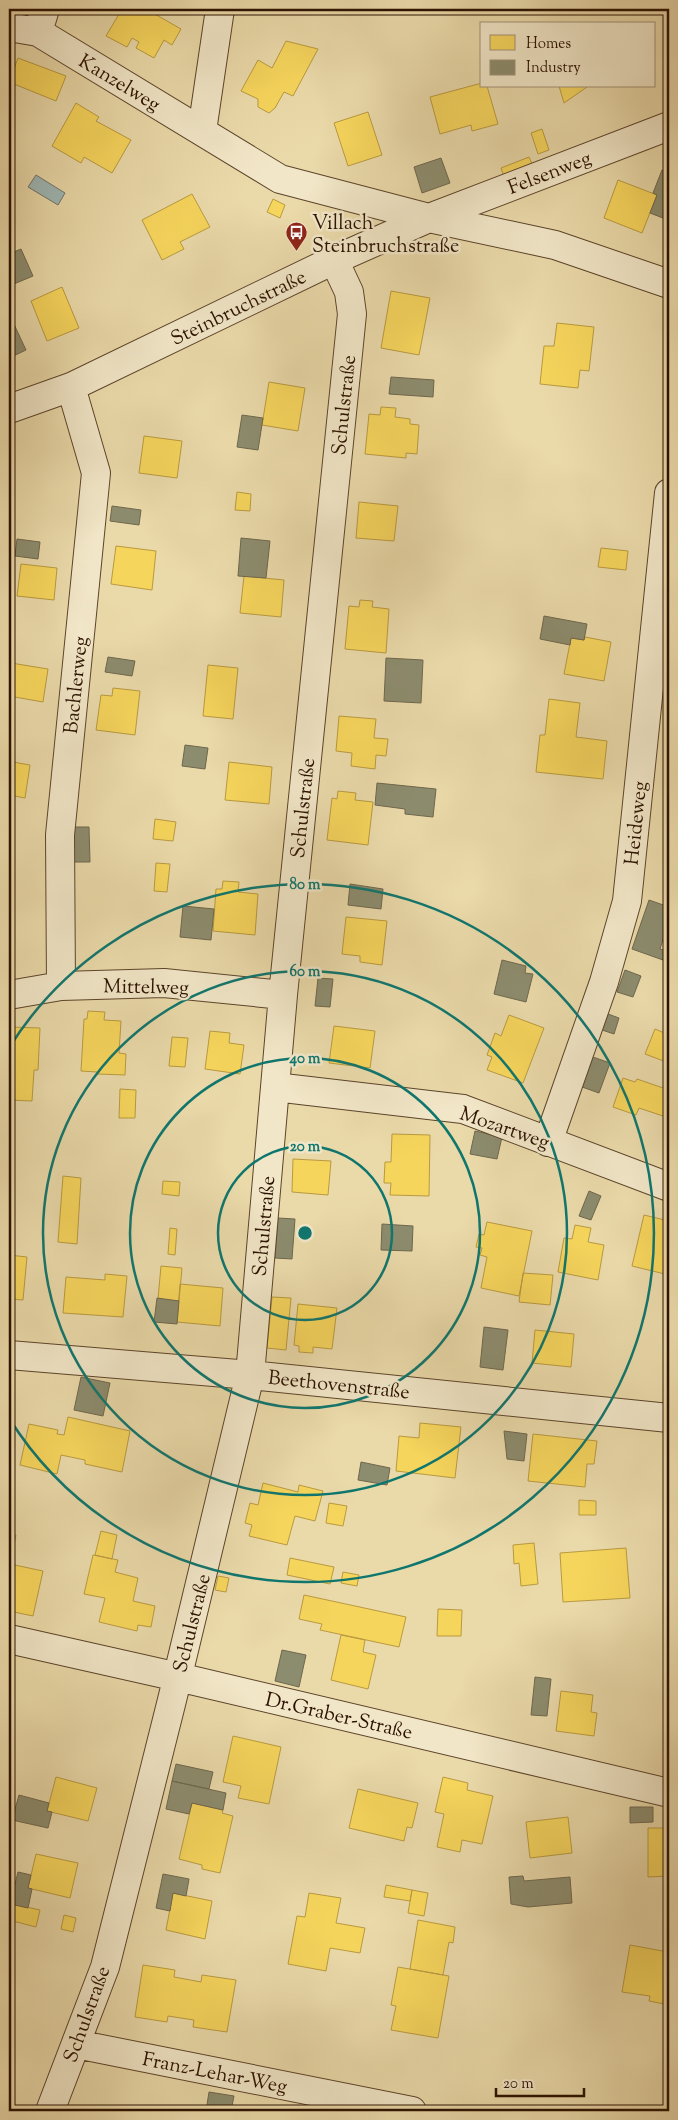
<svg xmlns="http://www.w3.org/2000/svg" width="678" height="2120" font-family="'Sorts Mill Goudy',serif">
<style>
.water{fill:#9eb7b5;stroke:#70756d}
.homes{fill:#f6d55c;stroke:#b99a40}
.industry{fill:#8c8c6e;stroke:#6f674d}
.lines{fill:none;stroke-linecap:round;stroke-linejoin:round}
.minor-casing{stroke:#5c442a;stroke-width:30}
.minor{stroke:#f1e6c7;stroke-width:28}
.ring{fill:none;stroke:#0f766e;stroke-width:2.5}
.labels{text-anchor:middle;stroke-width:5;stroke-linejoin:round;paint-order:stroke}
.street-label{font-size:20px;fill:#2c1200;stroke:#f1e6c7}
.poi-label{font-size:20px;fill:#2c1200;stroke:#f1e6c7;text-anchor:start}
.centre{fill:#0f766e;stroke:#f1e6c7;stroke-width:2.5}
.ring-label{font-size:15px;text-anchor:middle;font-weight:bold;fill:#0f766e;stroke:#f1e6c7;stroke-width:5;stroke-linejoin:round;paint-order:stroke}
</style>
<rect width="100%" height="100%" fill="#ead9a9"/>
<filter id="stains"><feTurbulence type="fractalNoise" baseFrequency=".004" numOctaves="4"/><feColorMatrix values="0 0 0 0 .2 0 0 0 0 .09 0 0 0 0 .02 0 0 0 .5 -.17"/></filter>
<radialGradient id="worn" r=".72"><stop offset=".6" stop-color="#630" stop-opacity="0"/><stop offset="1" stop-color="#630" stop-opacity=".3"/></radialGradient>
<!-- water -->
<path class="water" d="M36,175l29,18 -7,12 -30,-18z"/>
<!-- homes -->
<path class="homes" d="M122,9h24l35,20 -9,16 -8,-5 -10,18 -18,-10 3,-6 -7,-4 -5,9 -21,-11z
M286,41l32,8 -25,47 -9,-4 -9,16 -6,5 -11,-6v-8l-17,-8 17,-31 14,8z
M18,58l48,18 -10,25 -47,-19z
M482,83v3h5l11,38 -26,7 -1,-6 -31,9 -10,-37z
M559,86h28v1l-23,16z
M76,103l23,14 -3,4 35,19 -19,33 -28,-16 -3,6 -29,-17z
M368,112l14,43 -34,11 -14,-43z
M542,129l7,21 -11,4 -7,-21z
M529,157l4,9 -29,11 -3,-9z
M618,180l39,15 -15,38 -38,-15z
M192,194l18,33 -30,15 4,7 -22,11 -20,-40z
M273,199l12,6 -5,13 -13,-6z
M62,287l17,41 -32,13 -16,-40z
M391,291l39,7 -11,57 -38,-7z
M557,323l37,4 -5,44 -9,-1 -2,18 -38,-4 4,-38h10z
M269,382l36,6 -7,43 -36,-6z
M381,407l15,1 -1,9 15,2v5l9,1 -2,29 -11,-1v5l-41,-4 4,-40 11,1z
M144,436l38,5 -5,37 -38,-5z
M237,492l14,2 -1,17 -15,-1z
M359,502l39,4 -4,35 -38,-3z
M116,546l40,5 -4,39 -41,-6z
M601,548l27,3 -2,19 -28,-3z
M21,564l36,4 -3,32 -37,-4z
M244,576l40,4 -3,37 -41,-4z
M360,600l13,1 -1,6 17,2 -3,44 -41,-4 4,-43 10,1z
M585,637l26,5 -7,39 -40,-7 7,-36 13,2z
M11,663l37,6 -5,33 -34,-6z
M208,665l30,3 -5,51 -30,-3z
M113,688l27,3 -5,44 -39,-5 5,-35 11,1z
M549,699l31,4 -4,34 31,4 -4,38 -67,-7 4,-37h5z
M339,716l37,3 -2,19 14,1 -2,17 -10,-1 -1,14 -24,-3 1,-13 -16,-2z
M9,754l5,1 -1,7 17,3 -5,33 -16,-3z
M229,762l43,5 -3,37 -44,-4z
M338,791l18,2 -1,7 18,2 -5,43 -41,-5 5,-42 5,1z
M155,819l21,3 -3,19 -20,-2z
M156,863l14,1 -3,28 -13,-1z
M223,881l16,1 -1,10 20,2 -3,41 -42,-4 3,-42h6z
M346,917l41,4 -5,44 -22,-3v-6l-18,-2z
M669,989v18l-6,-2z
M88,1011l17,1 -1,8 17,1 -2,32 7,1 -1,21 -28,-1v-2l-16,-1 3,-52h3z
M509,1015l35,13 -21,55 -36,-13 5,-13 -5,-2 8,-22 6,3z
M334,1026l41,5 -5,37 -41,-5z
M9,1027l31,1 -2,42h-4l-2,31 -23,-1z
M655,1029l14,6v28l-24,-9z
M210,1031l20,2 -1,10 15,2 -4,29 -35,-5z
M172,1037l16,1 -3,29 -16,-1z
M623,1078l12,4 2,-3 32,11v28l-30,-10 -3,7 -23,-8z
M120,1089l16,1 -1,28h-16z
M392,1134l38,1 -1,61 -39,-1 1,-12h-7l1,-21h6z
M293,1159l38,2 -3,34 -36,-3z
M63,1176l18,2 -4,66 -19,-2z
M163,1181l17,1 -1,14 -17,-2z
M644,1215l25,6v54l-37,-9z
M487,1222l45,9 -13,65 -38,-8 6,-31 -7,-2 2,-7 -6,-1 3,-13 5,1z
M575,1225l16,3 -3,14 16,3 -6,35 -40,-8 6,-34 8,1z
M170,1228l7,1 -2,26 -7,-1z
M9,1255l18,2 -4,43 -14,-1z
M161,1266l21,2 -3,33 -21,-2z
M523,1273l30,2 -3,30 -31,-3z
M105,1274l22,2 -4,41 -60,-4 3,-36 39,3z
M180,1284l43,4 -3,38 -43,-4z
M272,1297l19,1 -5,52 -19,-2z
M298,1304l39,4 -5,41 -19,-2v6l-14,-1v-6l-5,-1z
M535,1330l39,4 -3,33 -39,-4z
M68,1417l62,14 -8,41 -37,-8v-4l-24,-5 -4,19 -37,-9 9,-41 29,6 -1,4 7,1z
M420,1423l41,4 -6,51 -59,-7 3,-35 20,2z
M533,1434l64,7 -3,23h-7l-2,23 -57,-6z
M263,1483l35,9 1,-7 24,6 -8,30 -20,-5 -8,29 -38,-9 3,-11 -7,-2 5,-20 8,2z
M579,1500l17,1v14h-17z
M329,1503l18,3 -4,20 -17,-3z
M101,1531l16,4 -5,24 -17,-4z
M9,1533l7,2 -6,29 33,7 -10,45 -24,-5z
M534,1543l4,41 -17,2 -2,-23 -5,1 -1,-19z
M626,1548l4,50 -67,4 -3,-49z
M93,1555l25,5 -3,12 23,6 -5,23 22,5 -4,21 -13,-2 -1,6 -38,-9 6,-24 -21,-4z
M290,1558l44,9 -4,17 -43,-9z
M343,1572l16,3 -2,11 -16,-3z
M218,1576l11,2 -3,14 -11,-2z
M304,1595l102,22 -7,30 -79,-17 2,-6 -23,-5z
M438,1609l24,1 -1,26h-24z
M341,1635l24,5 -2,12 13,3 -8,34 -37,-9z
M561,1691l32,4 -2,17 6,1 -3,23 -38,-5z
M233,1736l48,11 -12,57 -31,-6 3,-12 -18,-4z
M56,1777l41,11 -9,33 -41,-10z
M443,1777l25,6 -1,7 26,6 -11,48 -20,-4 -2,12 -23,-5 7,-33 -9,-2z
M358,1789l60,14 -6,25 -5,-1 -3,14 -55,-13z
M192,1803l31,7 -1,3 11,3 -13,57 -18,-4v-4l-23,-6z
M568,1817l4,36 -42,5 -4,-36z
M648,1828h21v48l-21,1z
M36,1854l42,9 -8,35 -42,-10z
M386,1885l26,5 -2,11 -26,-4z
M412,1890l16,3 -4,23 -16,-3z
M173,1893l39,8 -7,38 -39,-9z
M309,1893l32,5 -5,25 29,5 -5,25 -30,-5 -4,23 -38,-7 9,-48 8,1z
M9,1903l31,7 -4,17 -27,-7z
M64,1915l12,3 -3,14 -12,-3z
M418,1920l37,7 -2,16 -4,-1 -6,33 -33,-6z
M630,1945l38,7 -3,20h4v33l-20,-4 1,-5 -28,-4z
M143,1965l32,5 -1,7 27,5 1,-7 34,5 -9,52 -34,-5 1,-7 -26,-4 -1,6 -32,-5z
M398,1967l51,9 -11,62 -47,-8 5,-24 -5,-1z"/>
<!-- industry -->
<path class="industry" d="M441,158l9,25 -28,10 -8,-26z
M662,170l7,2 -1,48 -18,-7 7,-18 -4,-2z
M21,249l12,27 -24,10v-32z
M12,320l14,30 -17,8v-36z
M391,377l43,3 -1,17 -44,-3z
M242,415l21,3 -5,32 -21,-3z
M112,506l29,4 -2,15 -29,-4z
M241,538l29,3 -4,37 -28,-2z
M17,539l23,3 -2,17 -23,-3z
M544,616l43,8 -3,16 -13,-2 -1,7 -30,-6z
M108,657l27,4 -3,15 -27,-4z
M386,658l37,2 -2,43 -37,-2z
M185,745l23,3 -3,21 -23,-3z
M377,783l59,6 -3,28 -28,-3v-5l-30,-4z
M72,827h17l1,35h-17z
M350,884l33,5 -2,20 -33,-4z
M649,900l20,7v14l-9,28 6,2 -3,9 -31,-11z
M183,906l31,3 -3,31 -31,-3z
M502,960l24,6 -1,7 8,1 -7,28 -32,-8z
M625,970l16,6 -8,21 -16,-5z
M318,978l15,1 -3,28 -15,-1z
M608,1014l11,4 -5,16 -12,-4z
M593,1057l17,6 -11,30 -17,-6z
M475,1131l27,6 -5,22 -27,-5z
M589,1191l12,5 -10,24 -12,-4z
M278,1218l17,1 -3,40 -17,-1z
M382,1224l31,2 -1,25 -31,-1z
M157,1298l22,3 -2,23 -23,-2z
M484,1327l24,3 -5,40 -23,-3z
M81,1377l29,6 -7,33 -29,-6z
M504,1431l23,3 -3,27 -17,-2z
M361,1462l29,6 -3,17 -29,-5z
M282,1650l24,5 -7,32 -24,-6z
M535,1677l16,2 -4,37 -16,-1z
M176,1764l37,8 -4,17 -37,-8z
M172,1781l54,12 -3,17 -31,-7 -3,11 -23,-5z
M19,1795l30,8 -2,8 5,1 -4,16 -36,-8z
M630,1807h23v15l-23,1z
M18,1872l13,3 -3,13 4,1 -4,19 -18,-4z
M163,1874l26,5 -3,17 -13,-3 -3,18 -14,-3z
M523,1876l1,5 46,-4 2,26 -44,4 -17,-3 -2,-27z
M209,2092l25,4 -3,15h-25z"/>
<g class="lines">
<defs>
<path id="minor" d="M9,27l29,5 242,147 149,39 126,27 114,39
M38,32l7,-23
M202,131l18,-122
M9,409l62,-22 263,-127 95,-42 240,-92
M61,986l-1,-151 36,-362 -25,-86
M9,995l52,-9 103,-3 119,12
M275,1087l188,22 206,78
M548,1142l56,-160 23,-81 42,-408
M9,1355l241,20 419,43
M9,1639l169,38 491,116
M76,2044l336,67
M50,2111l55,-144 67,-267 78,-325 33,-380 69,-681 -3,-22 -15,-32"/>
</defs>
<!-- minor casing -->
<use href="#minor" class="minor-casing"/>
<!-- minor -->
<use href="#minor" class="minor"/>
</g>
<!-- distance rings -->
<g class="ring">
<circle cx="305" cy="1233" r="87"/>
<circle cx="305" cy="1233" r="175"/>
<circle cx="305" cy="1233" r="262"/>
<path d="M9 1048A349 349 0 1 1 9 1418"/>
</g>
<!-- icons -->
<defs>
<symbol id="bus-pin" viewBox="-11 -11 22 30"><path d="M0 17L-7.5 6A9.5 9.5 0 1 1 7.5 6Z" fill="#8f2418" stroke="#f1e6c7"/><path d="M-5-6H5V4H4V6H2V4H-2V6H-4V4H-5ZM-3.5-4V0h7V-4ZM-3.5 1.2v1.5H-2V1.2ZM2 1.2v1.5H3.5V1.2Z" fill="#fff"/></symbol>
</defs>
<g fill-rule="evenodd">
<use href="#bus-pin" x="284" y="220" width="25" height="34"/>
</g>
<g class="labels">
<!-- street labels -->
<g class="street-label">
<text transform="translate(120 82) rotate(31)" y="7">Kanzelweg</text>
<text transform="translate(549 172) rotate(-21)" y="7">Felsenweg</text>
<text transform="translate(238 307) rotate(-26)" y="7">Steinbruchstraße</text>
<text transform="translate(343 405) rotate(-84)" y="7">Schulstraße</text>
<text transform="translate(75 685) rotate(-84)" y="7">Bachlerweg</text>
<text transform="translate(302 808) rotate(-84)" y="7">Schulstraße</text>
<text transform="translate(635 823) rotate(-84)" y="7">Heideweg</text>
<text transform="translate(146 986) rotate(1)" y="7">Mittelweg</text>
<text transform="translate(505 1127) rotate(19)" y="7">Mozartweg</text>
<text transform="translate(263 1226) rotate(-85)" y="7">Schulstraße</text>
<text transform="translate(339 1384) rotate(6)" y="7">Beethovenstraße</text>
<text transform="translate(191 1623) rotate(-76)" y="7">Schulstraße</text>
<text transform="translate(339 1715) rotate(13)" y="7">Dr.Graber-Straße</text>
<text transform="translate(86 2014) rotate(-70)" y="7">Schulstraße</text>
<text transform="translate(215 2072) rotate(11)" y="7">Franz-Lehar-Weg</text>
</g>
<!-- poi labels -->
<g class="poi-label">
<text x="312" y="229">Villach<tspan x="312" dy="23">Steinbruchstraße</tspan></text>
</g>
</g>
<circle cx="305" cy="1233" r="8" class="centre"/>
<g class="ring-label">
<text x="305" y="889">80 m</text>
<text x="305" y="976">60 m</text>
<text x="305" y="1063">40 m</text>
<text x="305" y="1151">20 m</text>
</g>
<!-- margin -->
<rect width="678" height="2120" fill="none" stroke="#ead9a9" stroke-width="30"/>
<rect x="10" y="10" width="658" height="2100" fill="none" stroke="#2c1200" stroke-width="2.5"/>
<rect x="15" y="15" width="648" height="2090" fill="none" stroke="#2c1200"/>
<!-- legend -->
<rect x="480" y="22" width="175" height="65" fill="#f1e6c7" stroke="#a29177"/>
<rect x="490" y="35" width="25" height="15" fill="#f6d55c" stroke="#a29177"/>
<text x="526" y="48" font-size="15" fill="#2c1200">Homes</text>
<rect x="490" y="60" width="25" height="15" fill="#8c8c6e" stroke="#a29177"/>
<text x="526" y="72" font-size="15" fill="#2c1200">Industry</text>
<!-- scale -->
<path d="M496 2088v8h88v-8" fill="none" stroke="#2c1200" stroke-width="2.5"/>
<text x="503" y="2088" font-size="15" fill="#2c1200" stroke="#f1e6c7" stroke-width="4" paint-order="stroke">20 m</text>
<rect width="100%" height="100%" filter="url(#stains)"/>
<rect width="100%" height="100%" fill="url(#worn)"/>
</svg>
